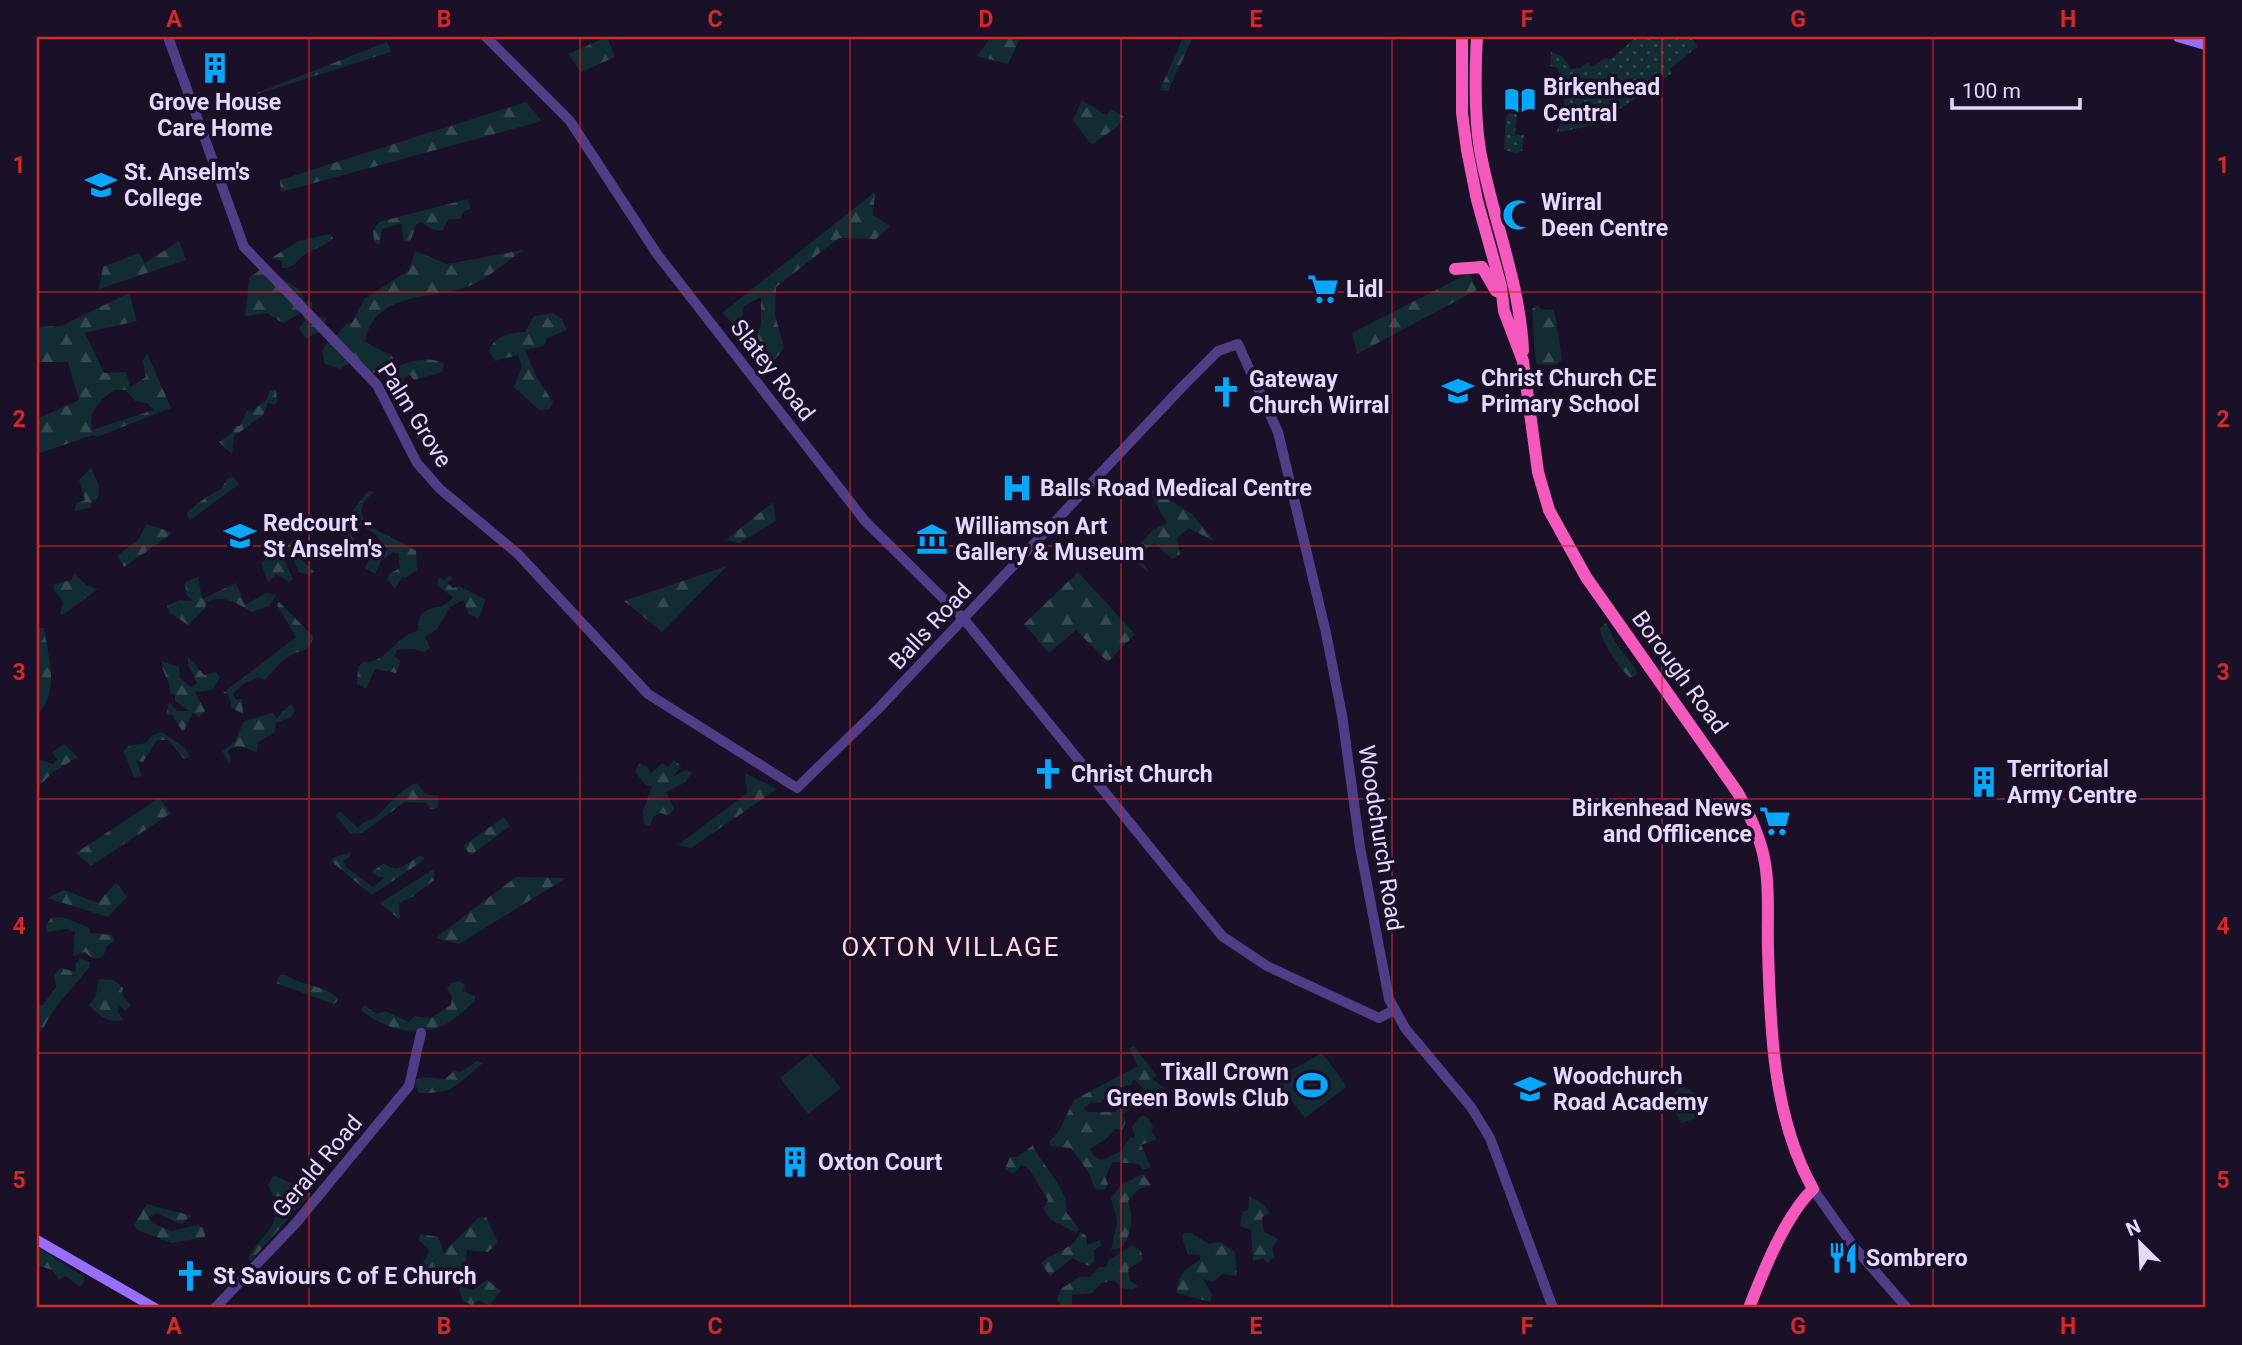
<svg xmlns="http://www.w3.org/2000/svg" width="2242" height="1345" font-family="Roboto,sans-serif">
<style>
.grass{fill:url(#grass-dots)}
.forest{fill:url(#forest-firs);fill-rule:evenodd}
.green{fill:#132b32}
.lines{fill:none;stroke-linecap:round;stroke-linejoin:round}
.tertiary{stroke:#513c86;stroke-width:10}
.secondary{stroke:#9670fd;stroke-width:10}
.trunk{stroke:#f35abc;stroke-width:12}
.grid{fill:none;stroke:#d62828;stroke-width:2;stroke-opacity:0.55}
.labels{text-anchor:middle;stroke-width:7;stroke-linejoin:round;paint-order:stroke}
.poi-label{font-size:23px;font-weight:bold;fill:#e6d8fe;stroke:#1a1028;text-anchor:start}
.street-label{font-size:23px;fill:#e6d8fe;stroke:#1a1028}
.quarter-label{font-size:26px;letter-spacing:2px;fill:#fedae8;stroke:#1a1028}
.neatline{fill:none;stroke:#d62828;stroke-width:2.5}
.grid-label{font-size:23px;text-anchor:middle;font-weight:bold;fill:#d62828}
</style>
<defs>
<pattern id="grass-dots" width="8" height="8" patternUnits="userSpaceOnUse" patternTransform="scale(1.75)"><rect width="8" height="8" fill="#132b32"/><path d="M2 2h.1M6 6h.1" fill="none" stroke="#354951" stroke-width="1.8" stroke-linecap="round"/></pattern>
<pattern id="forest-firs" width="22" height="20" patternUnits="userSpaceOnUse" patternTransform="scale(1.75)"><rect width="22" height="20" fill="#132b32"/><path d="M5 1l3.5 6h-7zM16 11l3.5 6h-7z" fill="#354951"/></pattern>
</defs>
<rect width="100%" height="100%" fill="#1a1028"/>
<!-- grass -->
<path class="grass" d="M1636,37h56l5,10 -27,22 2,4 -74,51 -42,9c11,-22 11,-42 1,-65l-7,-2 1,-14 11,4 9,13 10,-1 7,-6 4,6 12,-10 7,1z
M1510,113l7,1 -2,20 9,1 -2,16 -5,2 -13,-3 2,-33z"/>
<!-- forest -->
<path class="forest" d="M607,37l8,20 -34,15 -13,-18z
M991,37h30l-13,27 -31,-8z
M1183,37h10l-25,54 -8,-1z
M387,42l4,10 -150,47z
M1082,100l24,15 5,-6 13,8 -6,9 -25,18 -4,-2 -16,-22z
M526,102l16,19 -261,71 -1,-12z
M875,192l-2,23 17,11 -14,13 -37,-1 -63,49 -1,28 9,33 -20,25 -12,-27 9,-22v-27l-17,9 -4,24 -18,-17z
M468,199l3,10 -7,2 -4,8h-11l-7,12 -11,-2 -10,-7 -5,3 -6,17 -6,-1 -3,-17 -19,5 -3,16 -5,-4 -1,-10 6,-9z
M330,234l3,4c-8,9 -16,9 -26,15 -10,6 -11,15 -25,15v-7l-11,-3 28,-17z
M179,241l7,19 -87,29 4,-22 36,-14 6,10z
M523,250c-15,10 -29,23 -45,32 -36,20 -103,4 -113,60l27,14 4,11c14,-6 34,-12 48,-3l-2,8 -28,8 -4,-5 -5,2 -2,7 -12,6 -3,-18 -17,1 -19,-12 -12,8 -15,-5 -3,-13 8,-13 -12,-6 -12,7 -7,-11 6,-7 -2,-9 -20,11 -16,-10 -22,3 4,-38 15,-11 36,23 5,11 7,1v9l7,8 1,-3 6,2 -1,6 11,12 10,-12 6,-1 12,-24 45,-29 6,-19 32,13z
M1469,273l8,17 -120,64 -5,-21z
M129,293l8,28 -52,12 19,40 22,-1 4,15 16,-10 -3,-17 4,-7 24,55 -74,29 -4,-2 -56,19v-35l42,-19 -11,-38h-31v-35l24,-1zM114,390h12l9,11 12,2 7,7 -62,20c-4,-19 8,-30 22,-40z
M1538,305l3,4 12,1 2,4 7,46 -6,5 -20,-1 -4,-55z
M553,313l9,6 5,11 -20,8 -3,8 -19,4 12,28 16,24 -3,7 -11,1 -25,-23 8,-21 -4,-11 -23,6 -6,-11c7,-15 20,-17 36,-18l9,-16z
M270,390h6l1,12 -3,3 -6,-2 -5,12 -29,21 -2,18 -13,-12 12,-8 4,-8h5l7,-16 4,2 16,-13z
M91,468l8,18 -1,12 -6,3 -2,7 -16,3 2,-7 9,-4 -6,-20z
M233,477l6,7 -50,37 -2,-8c11,-11 22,-18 34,-24l7,-11z
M1146,485l46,29 22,27 -25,-13 -12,10 3,17 -8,4 -18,-16 -16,13 12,17 -22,-16 26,-28 13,-6z
M369,490l5,2c-38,32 20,42 42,59l1,19 -11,8 -4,-1 -7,12 -8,-9 2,-6 11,-6 -2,-15 -5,-1 -12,9 -6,13 -10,-6 4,-10 13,-1 5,-7 -12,-16 -22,-12h-6l-2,5 9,13 -3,3 -18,-15 1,-6 12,-3z
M773,502l3,19 -37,22 -13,-3z
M146,524l25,8 -1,3 -46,32 -7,-11 22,-17z
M295,538l3,18 16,16 -4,3 -11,-3 -7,-16 -5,-1 -3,4 9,20 -4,3 -13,-8 -8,9 -7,-20z
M727,566l-65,66 -38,-31z
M1078,572l57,62 -27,28 -32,-32 -27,23 -25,-29z
M75,574l11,11 12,4 -35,26 -3,-2 3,-11 -9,-12v-6l17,-4z
M450,575l2,4 -5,4 6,5 6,-2 27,14 -8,19 -9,-5 -6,-14 -13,7 -13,22 -12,8 5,11 -6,4 -11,-3 -16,1 -3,6 7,5 -5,12 -21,-4 -9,20 -9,-5 1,-17 5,-5c23,3 35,-29 55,-31 0,-32 23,-16 35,-34l-16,-12 2,-8 5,3z
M198,577l4,22 34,-16 9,22 21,-12 10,2 -7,11 -17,6c-14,-8 -27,-18 -45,-10l-2,6 -17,17 -18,-12 -3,-7 12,-6 14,1 -7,-7 -1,-12z
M279,602l34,34c-3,18 -11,12 -23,20 -10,5 -18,16 -25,24l-6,-3 -16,7 -10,10 3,6 6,-1 1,15 -11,-6 -4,-14 -5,-1 73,-56 -19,-32z
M1606,623l11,22 19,24 1,5 -6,4c-10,-6 -32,-40 -31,-50z
M37,628h7c4,31 17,61 -7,88z
M188,657l16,18 12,-3 4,6 -8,12 -17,2 10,19 -6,6 -6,-4 -10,19 -11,-17h-6l3,-13 8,9h12l-14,-10v-6l-5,-2c1,-13 -9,-19 -8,-32l17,6 1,11 11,9 6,-4 -9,-18z
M291,703l4,8 -4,6 -15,6 -2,10 -16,9 -1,10c-13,-3 -17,-11 -30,-1l4,6 -2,6 -7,-12 13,-9 9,-21 28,-8 5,5z
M162,732l23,16 5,9 -6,2 -16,-19h-11l-14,22 -7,-2 6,16 -8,1 -11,-26 6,-5 17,-3 5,-7z
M64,744l14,13 -25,15 -16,16v-29l16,5 4,-5 -5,-6z
M674,760l7,6 -8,11 13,-7 6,2 -6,10 -20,10 8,17 -5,6 -9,-2 -7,4 -3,9 -6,-2 -1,-13 9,-24 -7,-3 -10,-12 4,-8 8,2 4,7 11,-10 6,4z
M745,773l32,16 -86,59 -13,-3 69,-52z
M417,783l8,11 14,2 -1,12 -8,1 -4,-6 -21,-1 -43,31 -12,1 -15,-20 6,-2 17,16c5,-8 13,-6 19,-12 11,-10 25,-29 40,-33z
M159,798l12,15 -80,53 -15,-13z
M504,817l6,9 -39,29 -8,-9z
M351,852l-1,5 -6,3 1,6 28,21 12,-10h-7l-6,-5 12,-9c14,13 24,-2 38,-8l3,4 -53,36 -40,-33 1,-4z
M434,869v11l-22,17 -13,6 1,17 -20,-17z
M516,877l50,1 -107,66 -24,-6z
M116,882l11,15 -19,20 -61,-19 17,-8 34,13z
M62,917l26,10 3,6 21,2 3,6 -8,5 -4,11 -10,2 -8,-7 -12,4 2,-24 -8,-3 -20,3 -1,-6 5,-8z
M80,958l10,4 -1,6 -34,40 -15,25h-3v-27l6,-1 13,-18 -2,-12 7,-7 15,4 -1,-7z
M280,975h6c15,11 42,10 53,25l-5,4 -58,-21z
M99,979l15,1 9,8 -1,6 9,12 -6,5 -5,-5 -3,4 6,10c-15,5 -26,-7 -34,-15l7,-10z
M460,981l5,4 -2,6 12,5v5c-10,8 -23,22 -36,26 -27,10 -58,0 -78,-17l3,-5 13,9 8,-3 24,11 5,-6 17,2 20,-13 1,-8 -5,-8 3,-6z
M1134,1046l22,29 -3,4 11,9 -16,5 -14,-14 -3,6 -16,3 -15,15 -8,-1 -8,6 4,4h27l19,-17 6,6 -18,14 4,7 -4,8 -7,-1 -9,10 -16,10 5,8 7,3 19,-9 9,-14 5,1 -3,-12 10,-11 6,3 5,9 -2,4 6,8 -16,6 10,22 -8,3 -4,-6 -26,-2 -8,15 3,7 -4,6 -9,-1 -6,-16 -18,-25 -20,-2 -2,-4 10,-11 15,-31 64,-34 -9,-18z
M477,1061l6,2c-27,21 -27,31 -64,30l-5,-12 8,-4 23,2 9,-8 7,1z
M1033,1145c7,18 38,47 33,67l13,17 -2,4 -26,-13 -8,-11 5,-9 -19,-31 -8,-4 -8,9 -8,-5 5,-12h8z
M1143,1174l8,11 -14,5 -9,11c6,17 4,29 -5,46l-12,3 6,-28 -6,-24 11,-14z
M274,1175l37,18 -60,68 -3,-1c5,-17 24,-26 27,-43l9,-4 5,-9 -2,-6 -14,-2 -5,-11z
M1249,1196l14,8 7,9 -8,4 2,15 14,7 -6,10 2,7 -6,7 -5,-5 -10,3 -2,-31 -11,-4 3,-14 5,-2z
M147,1204l45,12 -12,8 -23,-11 -9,4 4,6 20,8 25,-6 7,3 1,9 -33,6 -35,-13 -3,-5z
M486,1217l12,25 -10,10 -21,-2 -3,27 3,11 5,2 15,-10 14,11 -12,15 -10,-6 -7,5 -9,-4 -10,-29 -6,-4 -5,12 -10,-4 -7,6 -8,-10 13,-21 -12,-12 3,-5 17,3 6,15 34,-34z
M1080,1232l6,3 1,10 13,-5 2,5 -8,5v12l-5,4 -17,-8 -22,18 -9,-13c11,-11 33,-13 39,-31z
M1183,1233h8l18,11 11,-2 15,10 2,24 -15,-2 -8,8 -11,-3 9,15 -2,8 -33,-9c0,-17 8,-25 23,-33v-5l-12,-1 -6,-16z
M1132,1245l9,6 2,9 -15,9 2,12 8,5 -5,4 -11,-2 -8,-8 -13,3 -9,10 -20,2v13h-10l-5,-9 4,-10 18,-12h11l9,-10h7l3,-7z
M37,1246l47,31v5l-4,5 -14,-11 -7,4 -7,-10 -15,-5z"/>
<!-- green -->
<path class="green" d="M811,1053l30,35 -33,26 -28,-36z
M1322,1053l22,29 1,6 -40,30 -30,-39z
M1685,1087l11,7 2,24 -17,5 -7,-13 -2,-14 7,-8z"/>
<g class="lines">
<!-- tertiary -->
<path class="tertiary" d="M168,37l76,210 133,138 40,78 23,26 78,65 130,140 149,94 81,-79 306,-324 34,-34 20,-7 40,88 48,201 16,82 18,132 29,152 16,29 66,79 19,31 63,170
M486,37l84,84 87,133 208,267 98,97 259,318 45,30 112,52 15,-8
M1813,1189l41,58 53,61
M215,1308l81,-85 113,-137 12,-53"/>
<!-- secondary -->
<path class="secondary" d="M2178,37l27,8
M37,1240l118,68"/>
<!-- trunk -->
<path class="trunk" d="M1462,37v76l5,37 10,50 24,86 3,25 19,50 15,111 11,38 37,67 152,216c12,22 23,45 27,70 5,28 2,57 3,85 2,80 5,170 45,241 -28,27 -50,83 -64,119
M1477,37c-2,37 -3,76 3,113 12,68 40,131 43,201
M1455,269l27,-2 14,24"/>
</g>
<!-- grid -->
<path class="grid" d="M309,37v1271M580,37v1271M850,37v1271M1121,37v1271M1392,37v1271M1662,37v1271M1933,37v1271M37,292h2168M37,546h2168M37,799h2168M37,1053h2168"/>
<!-- icons -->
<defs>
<symbol id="building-bare" viewBox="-9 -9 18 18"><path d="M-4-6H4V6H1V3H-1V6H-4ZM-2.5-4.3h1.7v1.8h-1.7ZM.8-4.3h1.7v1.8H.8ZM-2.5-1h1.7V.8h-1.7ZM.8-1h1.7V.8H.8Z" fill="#06a7fc" stroke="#1a1028" stroke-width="2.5" paint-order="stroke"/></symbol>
<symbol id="library-bare" viewBox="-9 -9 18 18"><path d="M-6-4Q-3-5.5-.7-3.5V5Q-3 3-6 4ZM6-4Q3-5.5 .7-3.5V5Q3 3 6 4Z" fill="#06a7fc" stroke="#1a1028" stroke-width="2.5" paint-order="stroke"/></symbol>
<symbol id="school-bare" viewBox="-9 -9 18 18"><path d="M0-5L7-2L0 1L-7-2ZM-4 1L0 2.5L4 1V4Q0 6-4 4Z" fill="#06a7fc" stroke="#1a1028" stroke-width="2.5" paint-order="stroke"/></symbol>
<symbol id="mosque-bare" viewBox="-9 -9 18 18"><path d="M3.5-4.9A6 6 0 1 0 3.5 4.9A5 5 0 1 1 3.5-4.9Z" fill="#06a7fc" stroke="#1a1028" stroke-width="2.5" paint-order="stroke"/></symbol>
<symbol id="supermarket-bare" viewBox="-9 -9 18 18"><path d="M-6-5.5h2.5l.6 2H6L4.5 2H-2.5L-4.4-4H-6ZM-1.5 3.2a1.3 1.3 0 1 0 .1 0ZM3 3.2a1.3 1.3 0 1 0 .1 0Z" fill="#06a7fc" stroke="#1a1028" stroke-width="2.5" paint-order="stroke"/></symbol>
<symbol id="church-bare" viewBox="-9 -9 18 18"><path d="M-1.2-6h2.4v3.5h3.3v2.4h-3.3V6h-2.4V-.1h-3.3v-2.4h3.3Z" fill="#06a7fc" stroke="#1a1028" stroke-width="2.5" paint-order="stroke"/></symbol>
<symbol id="hospital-bare" viewBox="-9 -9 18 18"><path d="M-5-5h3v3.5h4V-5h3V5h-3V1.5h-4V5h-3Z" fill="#06a7fc" stroke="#1a1028" stroke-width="2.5" paint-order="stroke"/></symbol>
<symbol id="museum-bare" viewBox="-9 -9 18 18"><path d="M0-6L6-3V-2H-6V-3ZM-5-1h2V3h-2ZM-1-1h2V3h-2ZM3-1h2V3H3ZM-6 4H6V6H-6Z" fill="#06a7fc" stroke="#1a1028" stroke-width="2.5" paint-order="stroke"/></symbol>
<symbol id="stadium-bare" viewBox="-9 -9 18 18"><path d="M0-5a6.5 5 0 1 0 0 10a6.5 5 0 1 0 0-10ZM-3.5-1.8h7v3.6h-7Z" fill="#06a7fc" stroke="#1a1028" stroke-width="2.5" paint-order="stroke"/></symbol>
<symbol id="restaurant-bare" viewBox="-9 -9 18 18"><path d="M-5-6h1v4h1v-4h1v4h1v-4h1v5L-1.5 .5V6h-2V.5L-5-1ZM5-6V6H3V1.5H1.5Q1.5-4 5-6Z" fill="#06a7fc" stroke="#1a1028" stroke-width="2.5" paint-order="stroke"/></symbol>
</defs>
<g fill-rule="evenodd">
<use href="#building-bare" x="193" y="46" width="44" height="44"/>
<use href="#library-bare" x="1498" y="78" width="44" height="44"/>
<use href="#school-bare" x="79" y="163" width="44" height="44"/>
<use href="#mosque-bare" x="1496" y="193" width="44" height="44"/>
<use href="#supermarket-bare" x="1301" y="267" width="44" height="44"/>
<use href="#school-bare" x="1436" y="369" width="44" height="44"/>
<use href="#church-bare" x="1204" y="370" width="44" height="44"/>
<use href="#hospital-bare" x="995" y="466" width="44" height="44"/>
<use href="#school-bare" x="218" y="514" width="44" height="44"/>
<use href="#museum-bare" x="910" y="517" width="44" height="44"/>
<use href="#church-bare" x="1026" y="752" width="44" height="44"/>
<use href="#building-bare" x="1962" y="760" width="44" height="44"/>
<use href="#supermarket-bare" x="1753" y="799" width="44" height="44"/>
<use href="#stadium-bare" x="1290" y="1063" width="44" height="44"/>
<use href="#school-bare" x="1508" y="1067" width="44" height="44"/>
<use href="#building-bare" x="773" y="1140" width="44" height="44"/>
<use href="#restaurant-bare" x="1821" y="1236" width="44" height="44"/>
<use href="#church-bare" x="168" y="1254" width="44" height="44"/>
</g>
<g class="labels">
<!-- poi labels -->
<g class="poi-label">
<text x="1543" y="95">Birkenhead<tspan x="1543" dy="26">Central</tspan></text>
<text x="215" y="110" text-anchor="middle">Grove House<tspan x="215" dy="26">Care Home</tspan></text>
<text x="124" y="180">St. Anselm's<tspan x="124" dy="26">College</tspan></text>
<text x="1541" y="210">Wirral<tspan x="1541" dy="26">Deen Centre</tspan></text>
<text x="1346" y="297">Lidl</text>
<text x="1481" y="386">Christ Church CE<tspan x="1481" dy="26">Primary School</tspan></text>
<text x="1249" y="387">Gateway<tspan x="1249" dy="26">Church Wirral</tspan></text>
<text x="1040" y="496">Balls Road Medical Centre</text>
<text x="263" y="531">Redcourt -<tspan x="263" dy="26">St Anselm's</tspan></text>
<text x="955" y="534">Williamson Art<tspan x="955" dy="26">Gallery &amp; Museum</tspan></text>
<text x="2007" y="777">Territorial<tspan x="2007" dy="26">Army Centre</tspan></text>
<text x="1071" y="782">Christ Church</text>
<text x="1752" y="816" text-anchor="end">Birkenhead News<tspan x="1752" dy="26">and Offlicence</tspan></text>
<text x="1289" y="1080" text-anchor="end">Tixall Crown<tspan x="1289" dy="26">Green Bowls Club</tspan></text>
<text x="1553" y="1084">Woodchurch<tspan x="1553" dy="26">Road Academy</tspan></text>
<text x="818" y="1170">Oxton Court</text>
<text x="1866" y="1266">Sombrero</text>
<text x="213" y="1284">St Saviours C of E Church</text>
</g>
<!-- street labels -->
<g class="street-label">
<text transform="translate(773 370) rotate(52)" y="8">Slatey Road</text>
<text transform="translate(415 415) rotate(58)" y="8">Palm Grove</text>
<text transform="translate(930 626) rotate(-47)" y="8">Balls Road</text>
<text transform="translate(1680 672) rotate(54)" y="8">Borough Road</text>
<text transform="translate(1381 838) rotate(81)" y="8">Woodchurch Road</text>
<text transform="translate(317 1166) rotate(-50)" y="8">Gerald Road</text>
</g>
<!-- quarter labels -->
<g class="quarter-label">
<text x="951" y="956">OXTON VILLAGE</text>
</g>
</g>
<!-- border -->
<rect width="2242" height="1345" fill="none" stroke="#1a1028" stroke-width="77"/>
<!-- north arrow -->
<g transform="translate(2140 1243) rotate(336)" stroke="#1a1028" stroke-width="5" paint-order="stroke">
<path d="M0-5L12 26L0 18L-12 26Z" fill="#e6d8fe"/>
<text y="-10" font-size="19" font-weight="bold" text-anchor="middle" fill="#e6d8fe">N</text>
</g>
<!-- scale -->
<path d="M1952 98v10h128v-10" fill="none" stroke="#e6d8fe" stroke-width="3.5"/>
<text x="1962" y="98" font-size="21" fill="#e6d8fe" stroke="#1a1028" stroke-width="5" paint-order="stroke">100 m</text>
<rect x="38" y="38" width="2166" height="1268" class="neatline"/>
<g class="grid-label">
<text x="174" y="27">A</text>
<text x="444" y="27">B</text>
<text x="715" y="27">C</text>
<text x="986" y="27">D</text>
<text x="1256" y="27">E</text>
<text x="1527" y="27">F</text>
<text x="1798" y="27">G</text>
<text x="2068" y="27">H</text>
<text x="19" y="173">1</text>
<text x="2223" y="173">1</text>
<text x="19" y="427">2</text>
<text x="2223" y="427">2</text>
<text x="19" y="680">3</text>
<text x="2223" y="680">3</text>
<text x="19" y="934">4</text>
<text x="2223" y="934">4</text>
<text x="19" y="1188">5</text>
<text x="2223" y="1188">5</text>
<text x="174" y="1334">A</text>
<text x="444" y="1334">B</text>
<text x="715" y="1334">C</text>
<text x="986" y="1334">D</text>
<text x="1256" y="1334">E</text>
<text x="1527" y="1334">F</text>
<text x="1798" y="1334">G</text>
<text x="2068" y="1334">H</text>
</g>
</svg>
